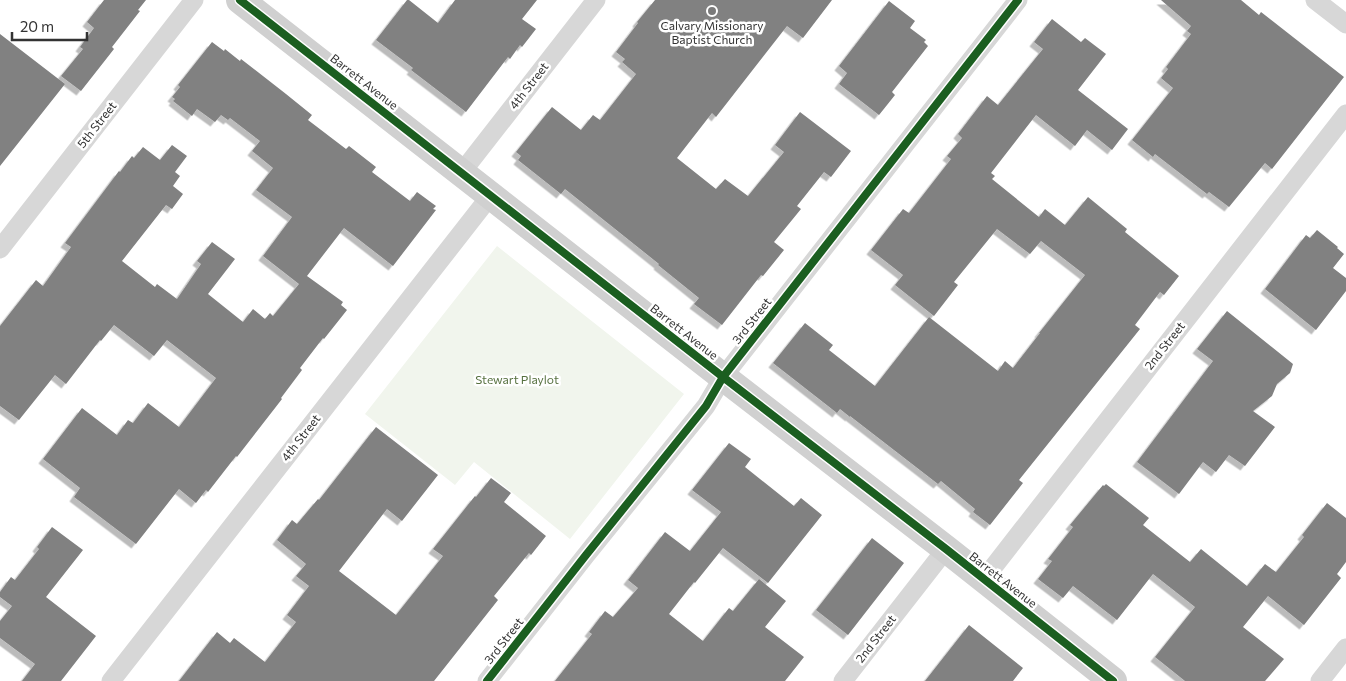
<svg xmlns="http://www.w3.org/2000/svg" width="1346" height="681" font-family="Commissioner,sans-serif">
<style>
.green{fill:#f1f5ed}
.building{fill:#818181;filter:url(#shadow)}
.lines{fill:none;stroke-linecap:round;stroke-linejoin:round}
.minor{stroke:#d7d7d7;stroke-width:19}
.secondary{stroke:#d0d0d0;stroke-width:28}
.cycleway-casing{stroke:#fff;stroke-width:11}
.cycleway{stroke:#1b5e20;stroke-width:8}
.poi-dot{fill:#7a7a7a;stroke:#fff;stroke-width:2}
.labels{text-anchor:middle;stroke-width:5;stroke-linejoin:round;paint-order:stroke}
.poi-label{font-size:12px;fill:#333;stroke:#fff}
.street-label{font-size:12px;fill:#333;stroke:#fff}
.park-label{font-size:12px;fill:#56703f;stroke:#fff}
</style>
<defs>
<filter id="shadow"><feDropShadow dx="-4.5" dy="4.5" stdDeviation="0" flood-color="#0004"/></filter>
</defs>
<rect width="100%" height="100%" fill="#fff"/>
<!-- green -->
<path class="green" d="M497,246l187,148 -114,145 -96,-77 -19,23 -90,-71z"/>
<!-- building -->
<path class="building" d="M104,0h42l-8,10 2,1 -28,36 2,2 -33,42 -20,-15 22,-27 -3,-2 14,-19 -7,-6z
M407,0h2l29,23 17,-23h82l-15,19 14,10 -14,18 -2,-2 -10,14 -2,-2 -42,55 -55,-42 2,-2 -37,-28z
M655,0h177l-29,38 -16,-12 -71,91 -4,-4 -35,45 39,31 9,-10 23,17 36,-44 -9,-7 25,-33 51,39 -20,26 -7,-5 -27,34 4,3 -27,33 10,8 -21,26 -2,-1 -39,50 -28,-21 5,-6 -41,-33 1,-1 -94,-75 -4,5 -43,-34 3,-4 -5,-4 36,-45 29,23 12,-15 7,5 36,-46 -14,-12 3,-3 -9,-7 22,-29 -1,-1z
M1161,0h80l18,15 2,-3 83,65 -72,92 -7,-6 -36,44 -20,-15 -2,2 -52,-40 -2,3 -21,-17 41,-52 -12,-10 7,-9 -2,-2 25,-33 -4,-3 4,-5z
M889,1l26,20 -5,7 16,12 -2,2 4,4 -36,46 3,3 -16,20 -40,-31 8,-11 -8,-7z
M1052,19l29,23 4,-4 21,16 -28,36 50,39 -16,21 -25,-20 -12,16 -39,-31 -45,58 4,3 -3,3 47,38 6,-8 20,16 23,-28 39,32 -2,3 54,44 -15,19 -4,-3 -25,33 5,4 -121,151 4,3 -33,42 -17,-13 2,-3 -34,-28 -3,3 -88,-68v1l-10,-8 -3,4 -64,-50 32,-40 28,22 -4,5 46,36 54,-69 69,54 7,-10 8,7 27,-35h-1l46,-58 -44,-34 -11,13 -33,-25 -43,53 4,3 -24,31 -39,-31 8,-10 -32,-25 32,-41 6,4 42,-54 -4,-3 15,-18 -4,-4 29,-38 11,9 45,-56 -9,-7z
M0,34l65,50 -65,82z
M212,42l12,9 1,-2 15,12 1,-2 45,35 26,21 -4,5 38,29 3,-3 27,21 -4,5 38,29 7,-9 19,14 -3,3 3,1 -43,56 -49,-38 -37,48 36,26 -2,3 6,5 -23,29 -1,-1 -23,30 2,2 -21,28 1,1 -45,58 -1,-1 -28,36 -2,-2 -10,13 -17,-14 -43,55 -62,-47 6,-9 -37,-29 39,-51 35,27 11,-15 5,3 15,-20 31,24 37,-49 -49,-38 -13,16 -40,-31 -13,16 -1,-1 -34,44 -11,-9 -36,45 -19,-14v-80l36,-46 7,6 28,-39 -6,-4 54,-72 1,1 12,-16 2,2 9,-11 17,13 12,-15 15,11 -12,16 5,4 -7,10 10,8 -11,15 -6,-4 -44,56 33,26 2,-3 20,15 24,-35 -4,-3 15,-19 23,17 -27,35 35,28 10,-13 12,10 5,-6 3,3 26,-32 -36,-28 29,-39 -36,-27 17,-22 -21,-17 8,-10 -30,-23 -2,2 -7,-5 -6,7 -18,-13 -5,7 -19,-15 2,-2 -3,-2 8,-10 -2,-2z
M1317,230l21,17 -1,1 7,6 -11,14 13,10v13l-30,39 -51,-41 41,-54 4,3z
M1227,311l66,53 -3,9 -13,11 -5,12 -19,15 22,16 -30,39 -16,-11 -13,17 -13,-10 -24,32 -42,-32 76,-101 -16,-12z
M376,427l62,48 -36,46 -15,-12 -48,62 57,44 47,-59 -10,-7 42,-53 1,1 15,-19 20,15 -7,9 42,34 -15,19 -2,-2 -35,43 4,4 -64,81h-255l38,-49 13,11 4,-5 31,24 31,-40 -9,-7 22,-29 -13,-10 10,-12 -29,-24 15,-20 5,4 21,-25 1,1z
M729,443l22,16 -6,8 49,39 7,-8 21,17 -54,68 -45,-35 -28,35 -1,-1 -25,32 34,27 26,-33 4,3 26,-32 27,22 -21,26 39,30 -19,24h-230l37,-47 -3,-2 16,-21 8,6 25,-29 -10,-8 37,-48 25,19 31,-39 -29,-22z
M1106,484l43,34 -6,7 47,37 11,-13 46,37 18,-22 11,8 28,-35 -2,-2 25,-32 19,15v44l-9,12 4,4 -37,47 -36,-29 -25,31 41,32 -19,22h-80l-30,-24 40,-50 -42,-33 -36,46 -44,-34 -10,12 -25,-19 14,-18 -4,-2 25,-32 -3,-2 33,-40 1,1z
M52,527l31,23 -37,47 50,39 -35,45h-39l13,-17 -35,-26v-17l12,-15 -12,-9v-5l11,-15 4,3 24,-31 -2,-2z
M872,538l32,25 -56,72 -32,-25z
M969,625l54,43 -10,13h-88z"/>
<g class="lines">
<!-- minor -->
<path class="minor" d="M1315,0l31,24
M462,172l134,-172
M0,249l194,-249
M984,579l362,-465
M111,681l380,-486
M487,681l99,-126 120,-149 17,-29 295,-377
M843,681l103,-132
M1320,681l26,-33"/>
<!-- secondary -->
<path class="secondary" d="M240,0l483,377 223,172 167,132"/>
<defs>
<path id="cycleway" d="M240,0l483,377 223,172 167,132
M487,681l99,-126 120,-149 17,-29 295,-377"/>
</defs>
<!-- cycleway casing -->
<use href="#cycleway" class="cycleway-casing"/>
<!-- cycleway -->
<use href="#cycleway" class="cycleway"/>
</g>
<!-- markers -->
<circle class="poi-dot" cx="712" cy="11" r="5"/>
<g class="labels">
<!-- poi labels -->
<g class="poi-label">
<text x="712" y="30">Calvary Missionary<tspan x="712" dy="14">Baptist Church</tspan></text>
</g>
<!-- street labels -->
<g class="street-label">
<text transform="translate(364 82) rotate(38)" y="4">Barrett Avenue</text>
<text transform="translate(529 86) rotate(-52)" y="4">4th Street</text>
<text transform="translate(97 125) rotate(-52)" y="4">5th Street</text>
<text transform="translate(752 321) rotate(-52)" y="4">3rd Street</text>
<text transform="translate(684 332) rotate(38)" y="4">Barrett Avenue</text>
<text transform="translate(1165 346) rotate(-52)" y="4">2nd Street</text>
<text transform="translate(301 438) rotate(-52)" y="4">4th Street</text>
<text transform="translate(1003 580) rotate(38)" y="4">Barrett Avenue</text>
<text transform="translate(876 639) rotate(-52)" y="4">2nd Street</text>
<text transform="translate(504 641) rotate(-52)" y="4">3rd Street</text>
</g>
<!-- park labels -->
<g class="park-label">
<text x="517" y="384">Stewart Playlot</text>
</g>
</g>
<!-- scale -->
<path d="M12 32v8h75v-8" fill="none" stroke="#333333" stroke-width="2.5"/>
<text x="20" y="32" font-size="15" fill="#333333" stroke="#ffffff" stroke-width="4" paint-order="stroke">20 m</text>
</svg>
